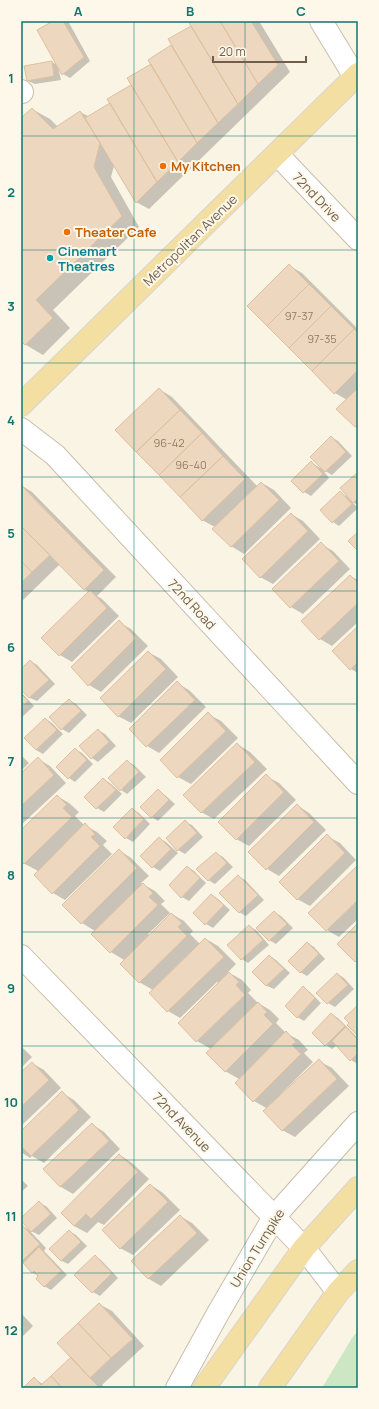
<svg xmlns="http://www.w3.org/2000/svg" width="379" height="1409" font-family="Manrope,sans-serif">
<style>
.green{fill:#cde6c4}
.shadow{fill:#0003}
.building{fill:#edd7be;stroke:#dec0a0}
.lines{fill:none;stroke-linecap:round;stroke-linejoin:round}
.minor-casing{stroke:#cabdab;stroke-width:24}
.major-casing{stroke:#dad5d0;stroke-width:24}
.minor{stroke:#fff;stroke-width:22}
.major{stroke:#f3dfa2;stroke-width:22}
.grid{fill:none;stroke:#0f766e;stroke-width:1;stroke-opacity:0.55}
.food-dot{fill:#e8710a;stroke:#fdf8e9;stroke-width:1.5}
.culture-dot{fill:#0f9aa8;stroke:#fdf8e9;stroke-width:1.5}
.labels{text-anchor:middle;stroke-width:4;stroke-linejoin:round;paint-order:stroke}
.number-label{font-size:11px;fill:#8f7c68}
.food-label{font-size:13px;font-weight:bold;fill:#c56008;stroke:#fdf8e9;text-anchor:start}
.street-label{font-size:13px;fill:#705d4c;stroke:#fdf8e9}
.culture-label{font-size:13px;font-weight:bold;fill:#0d838f;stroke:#fdf8e9;text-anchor:start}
.neatline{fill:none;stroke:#0f766e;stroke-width:1.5}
.grid-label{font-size:13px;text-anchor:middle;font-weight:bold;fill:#0f766e}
</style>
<rect width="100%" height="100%" fill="#faf4e4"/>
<!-- green -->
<path class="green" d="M358,1331v57h-36l30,-50z"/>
<!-- shadow -->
<path class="shadow" d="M55,21h13l22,40 -20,17 -7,-4 -5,-7 3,13 -26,4 -7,-3 24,-19 7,4z
M189,21h70l31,51 -141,137 -13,-7 -22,-36 -3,11 28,50 -86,83 17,18 -27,27 -17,-10 -4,-4 -1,1v-223l11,-10 18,10 8,8 22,-15 10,5 22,-13 -3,-5 23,-14 20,-21 -3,-4 24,-14 -4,-6 23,-14z
M290,266l12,7 56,56v99l-3,-2 -8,-26 -12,-7z
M159,389l13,8 86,90 4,-4 12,7 17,18 -47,46 -13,-8 -16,-19 -13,-7z
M331,437l7,4 14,15 -20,19 -10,-6 7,9 -18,18 -7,-4 -11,-11 19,-18 10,6z
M358,474v31l-6,-3 6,6 -19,18 -6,-4 7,-29 10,5z
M21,485l11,7 84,85 -19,19 5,3 17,17 -47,46 -12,-7 29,-63 -5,-3 -24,-25 -39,38z
M291,514l12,7 17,18 -47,45 -13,-7z
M321,544l12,7 17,18 -47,45 -12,-7z
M350,576l8,4v42l-26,24 -12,-7 -17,-18z
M119,622l12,7 17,17 -47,46 -12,-7z
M358,627v46l-7,-4z
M148,652l13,7 17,18 -47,46 -13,-7z
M31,661l6,4 18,19 -18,17 -7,-3 -9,-10v-17z
M177,683l12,7 17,17 -47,46 -12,-7 -17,-17z
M21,692l13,14 -13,12z
M69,700l7,4 11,11 -18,18 -7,-4z
M208,714l13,7 17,17 -47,46 -13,-7 -17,-17z
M46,719l6,4 11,11 -20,20 -7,-4 -10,-12z
M98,730l7,4 11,12 -18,16 -6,-4z
M237,744l13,8 17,17 -53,50 -13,-7z
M75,749l7,4 11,11 -18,18 -6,-4z
M21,755l8,8 -8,8z
M38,759l12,7 16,17 -45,42v-51z
M127,761l7,4 12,12 -19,17 -6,-4z
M266,776l13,7 17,17 -47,46 -13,-7z
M103,779l7,4 12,11 -18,18 -7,-4 -11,-11z
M158,791l7,4 10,9 -17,17 -6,-4z
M57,796l12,7 10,9 -4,4 9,9 13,7 10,9 -4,4 9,9 -47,46 -12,-7 -15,-22 -13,-7 -4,-4v-28z
M297,805l12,8 17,17 -47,46 -12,-7z
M132,809l7,4 11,11 -17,18 -7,-4z
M185,822l7,3 11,12 -18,17 -7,-4z
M327,836l13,7 16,17 -46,46 -13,-7z
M159,838l7,4 12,11 -18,18 -7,-4 -11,-11z
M119,850l12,8 18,18 -8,7 14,8 10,10 -4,3 9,9 -22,21 2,2 22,-22 12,7 9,10 -3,3 10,10 6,-5 12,7 18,18 -8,8 14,8 9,10 -3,3 10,10 12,7 9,9 -3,4 10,10 13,7 9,10 -4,3 9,9 -39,39 1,1 44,-41 13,7 17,18 -54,51 -13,-7 -14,-21 -14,-8 -15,-22 -14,-8 -14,-22 -14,-8 -18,-18 40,-39 -2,-2 -37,36 -12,-7 -15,-21 -14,-8 -15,-22 -13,-8 -16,-21 -13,-8z
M216,853l7,4 10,10 -18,17 -7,-4z
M188,867l6,4 12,12 -17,18 -7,-4z
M358,867v52l-19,18 -12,-7z
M238,876l7,4 19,20 -18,16 -7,-4z
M212,895l6,4 12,11 -17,18 -7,-4z
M274,912l7,4 12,12 -17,16 -7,-4z
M249,926l7,4 13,15 -21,18 -6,-4z
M308,943l6,4 11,12 -18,17 -7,-4z
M270,956l6,4 14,13 -16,16 -7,-3 -14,-14z
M338,974l6,4 10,11 -19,18 -7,-4 -10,-10z
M303,988l7,4 11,11 -17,18 -7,-4z
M331,1014l7,4 20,20v26l-7,-4 -14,-15 -5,4 -6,-4z
M21,1046l11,11 -11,11z
M32,1063l12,7 17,18 -40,38v-53z
M62,1093l12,7 17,17 -47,46 -12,-7 -2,2 -9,-6v-20z
M92,1124l12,8 16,17 -47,45 -12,-7 -17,-18z
M120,1155l12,8 17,16 -45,46 -6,-3 -11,11 -13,-7 -12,-13z
M21,1179l7,7 -7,6z
M151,1185l12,8 17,17 -47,45 -13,-7z
M39,1203l7,3 11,12 -18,17 -8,-4z
M180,1216l12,7 17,17 -48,46 -12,-7 -17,-18z
M21,1225l8,5 17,18 -2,3 23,24 -16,15 -7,-4 -4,-10 -7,-3 -12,-13z
M69,1231l7,4 11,11 -19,18 -6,-3 -11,-12z
M95,1256l6,4 17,18 -18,18 -7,-4z
M99,1304l13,7 32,35 -42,39 3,3h-79l-1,-1 9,-8 9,5 29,-27z
M21,1313l12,13 -12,12z"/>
<!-- building -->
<path class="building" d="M53,21h10l21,36 -22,18 -25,-45z
M188,21h32l38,63 -20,20z
M220,21h31l27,44 -20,19z
M191,26l47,78 -20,19 -50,-84z
M171,45l47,78 -21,20 -49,-83z
M52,61l2,15 -27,5 -3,-15z
M151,64l46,79 -19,19 -51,-84z
M131,85l47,77 -21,20 -50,-83z
M110,103l47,79 -21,21 -51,-85z
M32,108l21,21 27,-18 20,32 -6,24 28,49 -86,84 17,18 -28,27 -4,-4v-223z
M289,264l20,20 -42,42 -20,-20z
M309,284l22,22 -42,42 -22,-22z
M331,306l23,23 -42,42 -23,-23z
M354,329l4,4v37l-24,24 -22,-23z
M159,388l21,22 -44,42 -21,-22z
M358,388v36l-3,3 -19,-18z
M180,410l22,23 -43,42 -23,-23z
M202,433l21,23 -43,41 -21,-22z
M331,436l15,16 -21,20 -15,-15z
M223,456l22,23 -43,42 -22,-24z
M311,461l12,13 -20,19 -12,-12z
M358,472v27l-5,4 -13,-15z
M261,482l18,18 -48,47 -19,-18z
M21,485l83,85 -20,20 -63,-64z
M340,491l12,13 -20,19 -12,-13z
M291,513l17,18 -48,47 -18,-19z
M21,526l29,29 -18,17 -11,-11z
M358,532v19l-10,-10z
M321,542l18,19 -49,47 -18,-19z
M21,561l11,11 -11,11z
M350,575l8,8v20l-39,37 -18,-19z
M90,590l17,18 -48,48 -18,-18z
M119,620l17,18 -48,48 -17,-19z
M358,626v36l-8,8 -18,-19z
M148,651l18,18 -48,48 -18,-19z
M30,660l19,20 -20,18 -8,-8v-21z
M177,681l18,19 -49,47 -17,-18z
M21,694l7,7 -7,7z
M69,699l12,12 -20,19 -12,-13z
M208,712l18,19 -49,47 -17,-18z
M45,718l12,12 -21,20 -12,-12z
M98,729l11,13 -18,17 -12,-13z
M237,743l18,19 -54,51 -18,-18z
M75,748l12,12 -19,19 -12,-12z
M38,757l16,18 -33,31v-33z
M127,760l12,12 -19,19 -12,-13z
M266,774l18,18 -48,48 -18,-18z
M103,778l13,12 -20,19 -12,-12z
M158,789l11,11 -18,18 -11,-11z
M57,795l10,10 -4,3 9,9 -48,47 -3,-3v-31z
M297,804l17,18 -48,48 -18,-18z
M132,808l12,11 -19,20 -12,-12z
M185,820l12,13 -20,18 -11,-13z
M85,823l10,11 -4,3 9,9 -48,48 -18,-19z
M327,834l18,19 -48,47 -18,-18z
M159,837l12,12 -19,19 -12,-12z
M119,849l18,19 -56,56 -19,-19z
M216,852l11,11 -19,18 -12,-12z
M187,866l13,12 -19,20 -12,-13z
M357,866l1,1v33l-32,31 -18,-18z
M238,875l20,20 -19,18 -20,-20z
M143,883l10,10 -4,4 9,8 -48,48 -19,-19z
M211,894l13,11 -19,20 -12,-12z
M274,911l13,13 -18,17 -13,-13z
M171,913l11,10 -4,4 9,9 -48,47 -19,-19z
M358,923v36l-3,3 -18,-18z
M249,925l14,15 -22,20 -14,-15z
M205,938l19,19 -57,55 -18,-19z
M307,942l12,12 -19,19 -12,-12z
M269,955l15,14 -18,17 -14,-14z
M229,972l10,10 -3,3 9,10 -49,47 -18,-19z
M337,973l11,12 -21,19 -11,-11z
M303,986l12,12 -18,20 -12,-12z
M258,1002l9,10 -3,3 9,9 -48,48 -19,-19z
M358,1005v31l-11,-11 2,-2 -5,-5z
M331,1013l14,13 -20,20 -13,-13z
M346,1027l12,13v13l-8,8 -18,-20z
M286,1031l10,11 -4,3 9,9 -48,48 -18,-19z
M319,1059l18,20 -55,52 -19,-20z
M32,1062l17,18 -28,27v-35z
M62,1091l17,19 -48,46 -9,-9 -1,1v-17z
M92,1123l17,18 -49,46 -17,-18z
M119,1154l19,18 -47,47 -5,-5 -12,12 -13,-13z
M150,1184l18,18 -48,47 -18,-19z
M39,1201l12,13 -20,18 -10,-11v-3z
M180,1215l17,18 -49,46 -17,-18z
M21,1224l19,20 -19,18z
M69,1230l12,12 -20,19 -12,-12z
M39,1247l22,24 -17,16 -8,-8 2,-3 -4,-5 -2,2 -9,-10z
M95,1255l17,18 -20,20 -18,-18z
M99,1303l34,36 -22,19 -33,-35z
M78,1323l33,35 -21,20 -33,-35z
M71,1357l19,21 10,10h-38l-11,-12z
M51,1376l11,12 -38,-1 10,-10 7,8z"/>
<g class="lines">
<defs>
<path id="minor" d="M321,21l34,56
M21,91l1,1
M277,154l81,85
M21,429l34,26 303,328
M21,956l283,292 34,44
M177,1388l40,-73 57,-98 84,-94"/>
<path id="major" d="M21,405l337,-331
M204,1388l100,-140 54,-60
M270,1388l68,-96 20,-21"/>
</defs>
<!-- minor casing -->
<use href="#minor" class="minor-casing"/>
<!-- major casing -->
<use href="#major" class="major-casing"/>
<!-- minor -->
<use href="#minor" class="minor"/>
<!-- major -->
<use href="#major" class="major"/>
</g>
<!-- grid -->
<path class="grid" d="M134,21v1367M245,21v1367M21,136h337M21,250h337M21,363h337M21,477h337M21,591h337M21,704h337M21,818h337M21,932h337M21,1046h337M21,1160h337M21,1273h337"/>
<!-- markers -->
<g class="food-dot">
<circle cx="163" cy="166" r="4"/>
<circle cx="67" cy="232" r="4"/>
</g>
<circle class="culture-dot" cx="50" cy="258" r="4"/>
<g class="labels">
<!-- number labels -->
<g class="number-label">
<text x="299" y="320">97-37</text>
<text x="322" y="343">97-35</text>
<text x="169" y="447">96-42</text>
<text x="191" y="469">96-40</text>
</g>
<!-- food labels -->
<g class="food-label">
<text x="171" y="171">My Kitchen</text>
<text x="75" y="237">Theater Cafe</text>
</g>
<!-- street labels -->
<g class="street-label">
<text transform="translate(317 197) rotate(46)" y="5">72nd Drive</text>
<text transform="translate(190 240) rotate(-44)" y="5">Metropolitan Avenue</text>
<text transform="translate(192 604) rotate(47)" y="5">72nd Road</text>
<text transform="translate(182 1122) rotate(46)" y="5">72nd Avenue</text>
<text transform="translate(257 1248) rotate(-58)" y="5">Union Turnpike</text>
</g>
<!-- culture labels -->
<g class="culture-label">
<text x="58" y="256">Cinemart<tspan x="58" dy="15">Theatres</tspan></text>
</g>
</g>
<!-- border -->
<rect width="379" height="1409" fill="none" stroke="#fdf8e9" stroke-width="44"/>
<!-- scale -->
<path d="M213 56v6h93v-6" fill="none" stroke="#705d4c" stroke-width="2"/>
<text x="219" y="56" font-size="12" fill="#705d4c" stroke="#fdf8e9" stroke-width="3" paint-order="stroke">20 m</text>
<rect x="22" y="22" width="335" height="1365" class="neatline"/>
<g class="grid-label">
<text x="78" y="16">A</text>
<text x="190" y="16">B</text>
<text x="301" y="16">C</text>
<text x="11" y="83">1</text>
<text x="11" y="197">2</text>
<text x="11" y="311">3</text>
<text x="11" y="425">4</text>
<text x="11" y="538">5</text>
<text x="11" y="652">6</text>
<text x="11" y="766">7</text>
<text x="11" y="880">8</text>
<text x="11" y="993">9</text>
<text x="11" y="1107">10</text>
<text x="11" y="1221">11</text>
<text x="11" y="1335">12</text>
</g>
</svg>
